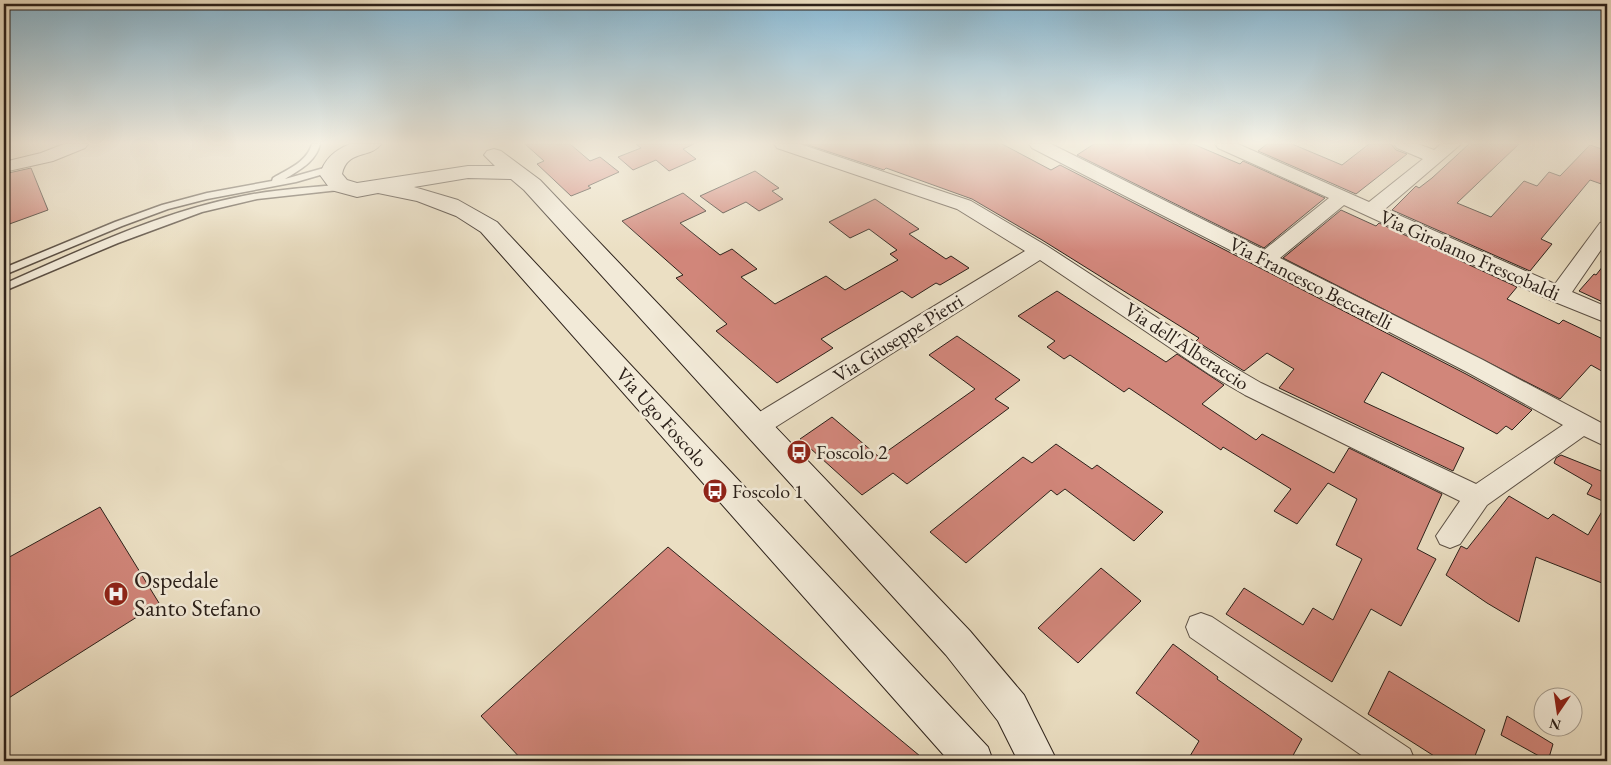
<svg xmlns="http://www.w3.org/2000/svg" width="1611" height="765" font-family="'EB Garamond',serif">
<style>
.building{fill:#d1867a;stroke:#2c211a}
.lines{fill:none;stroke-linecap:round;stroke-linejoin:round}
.lane-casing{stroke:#5c5044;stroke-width:3}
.street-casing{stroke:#5c5044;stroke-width:2}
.secondary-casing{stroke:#2c211a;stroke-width:2}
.lane{fill:#f2ead8;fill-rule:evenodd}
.street{fill:#f2ead8;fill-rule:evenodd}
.secondary{fill:#f2ead8;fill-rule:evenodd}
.labels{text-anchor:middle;stroke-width:5;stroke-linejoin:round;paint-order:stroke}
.street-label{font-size:20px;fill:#2c211a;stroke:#f2ead8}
.poi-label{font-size:20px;fill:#2c211a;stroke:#f2ead8;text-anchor:start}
.near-poi-label{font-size:24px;fill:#2c211a;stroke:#f2ead8;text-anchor:start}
</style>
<rect width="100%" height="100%" fill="#ebdfc3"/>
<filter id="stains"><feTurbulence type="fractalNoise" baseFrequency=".004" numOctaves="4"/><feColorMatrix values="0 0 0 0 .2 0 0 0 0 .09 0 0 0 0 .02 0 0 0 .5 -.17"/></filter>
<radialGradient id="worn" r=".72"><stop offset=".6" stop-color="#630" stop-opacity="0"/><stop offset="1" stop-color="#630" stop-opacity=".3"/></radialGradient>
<!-- building -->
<path class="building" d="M525,144h45l20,17 10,-4 19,15 -31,14 3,2 -20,8 -34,-32 7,-3z
M636,144h58l-11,5 13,10 -27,12 -13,-11 -23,10 -15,-13 23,-9z
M805,144h197l49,26 9,-5 406,209 66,36 -20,20 -6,-4 -9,8 -115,-62 -18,30 100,46 -11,23 -174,-83 15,-19 -27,-16 -23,18 -48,-30 3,-3 -157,-98 -70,-41 -86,-31 -2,2z
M1094,144h99l47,20 3,-3 82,37 -61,50 -187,-93z
M1267,144h25l50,21 27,-21h22l5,6 11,4 -51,40 -98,-43z
M1469,144h50l-62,59 34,14 33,-36 13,5 12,-14 11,4 30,-31 17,6v35l-17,-6 -49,59 11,5 -22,27 -138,-61 24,-24 3,2 13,-10z
M31,168l17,42 -44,16v-52z
M755,171l24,17 -7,3 11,8 -24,12 -13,-9 -23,11 -23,-17z
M683,193l23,18 -26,12 40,32 12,-6 25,20 -16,8 34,27 51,-28 19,14 53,-30 -8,-6 7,-4 -28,-21 -19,9 -21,-16 46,-23 44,30 -10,5 37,25 5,-3 18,12 -29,17 -4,-2 -24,15 -10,-7 -81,48 12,9 -56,35 -61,-52 11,-7 -51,-46 7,-3 -61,-54z
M1341,210l35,16 3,-3 138,64 -10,12 52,25 4,-4 44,21v33l-16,-9 -31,34 -277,-141z
M1607,261v43l-28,-13 15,-17 2,1z
M1057,291l109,71 11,-8 47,31 -22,19 54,36 6,-6 72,39 15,-25 93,46 -25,55 19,10 -35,67 -30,-17 -39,73 -106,-68 18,-26 59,37 10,-17 20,12 29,-61 -26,-14 21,-46 -29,-16 -31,41 -23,-13 17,-22 -68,-42 -2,3 -92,-62 -5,4 -54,-37 -6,4 -17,-12 8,-6 -37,-25z
M957,336l63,44 -25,19 14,9 -102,76 -14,-11 -31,22 -62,-56 32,-22 47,40 96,-68 -46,-34z
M1056,444l36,25 5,-4 66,47 -29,29 -69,-52 -8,6 -6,-5 -85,73 -36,-31 93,-75 9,6z
M1561,455l40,16 6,-10v124l-71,-28 -17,65 -32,-19 -41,-28 15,-29 6,3 42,-53 39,23 5,-5 35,21 19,-32 -20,-9 5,-9 -38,-22 2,-5z
M100,507l59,96 -155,98v-141z
M668,547l258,214h-403l-42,-45z
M1101,568l40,33 -63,62 -40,-35z
M1173,644l45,33 -1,2 85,60 -12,22h-103l12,-20 -63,-48z
M1389,671l96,59 -12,31h-31l-74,-47z
M1507,716l46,28 -5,17 -47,-26z"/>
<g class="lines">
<defs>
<path id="lane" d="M312,144h8c-4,18 -21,26 -35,35l46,-13 3,1v4l-38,11 -89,17 -39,10 -46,17 -118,49v-7l111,-46 47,-17 45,-12 65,-12 1,-3c15,-9 34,-16 39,-34z
M345,184l3,1v4l-91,10 -55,13 -84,31 -114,48v-7c77,-34 156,-72 239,-88 33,-7 68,-8 102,-12z"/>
<path id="street" d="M64,144h24l-3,4 -32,13 -49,11v-10l37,-9z
M774,144h26l171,57 76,45 178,116 36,21 215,101 87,-59 -96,-53 -435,-224 -3,-4h22l213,106 65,-52 -111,-50 -3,-4h23l131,58 54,-43 -26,-11 -3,-4h24l16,6 7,-6h20l-76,65 170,75 45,-61 7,-2v20l-35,51 35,15v16l-57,-23 -206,-95 -64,53 203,102 124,66v21l-23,-11 -97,69 -27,39 -10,4 -10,-4 -4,-8 24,-35 -215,-106 -36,-21 -169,-114 -274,173 -9,3 -9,-3 -3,-7 3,-7 277,-168 -68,-42 -180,-61z
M1201,613l11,4 198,132 5,12h-45l-180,-124 -4,-10 4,-10z"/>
<path id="secondary" d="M350,144h31c-10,15 -34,5 -39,30l5,6 10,3 111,-17h27l-11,-11 3,-4 7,-2 7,2 39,29 430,451 54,64 33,66h-39l-20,-40 -52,-66 -422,-465 -13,-11 -43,-1 -54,9 44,13 39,22 491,525 5,14h-44l-468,-529 -25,-16 -39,-15 -39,-8 -21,4 -26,-7 -11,-15c4,-16 15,-25 30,-31z"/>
</defs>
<!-- lane casing -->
<use href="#lane" class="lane-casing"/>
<!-- street casing -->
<use href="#street" class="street-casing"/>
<!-- secondary casing -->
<use href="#secondary" class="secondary-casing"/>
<!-- lane -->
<use href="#lane" class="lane"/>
<!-- street -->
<use href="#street" class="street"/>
<!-- secondary -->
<use href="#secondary" class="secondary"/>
</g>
<!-- sky -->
<linearGradient id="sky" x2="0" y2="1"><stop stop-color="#88b8d3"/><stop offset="0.57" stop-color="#f6f1e4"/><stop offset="1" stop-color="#f6f1e4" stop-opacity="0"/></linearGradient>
<rect width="1611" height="251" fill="url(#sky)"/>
<!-- icons -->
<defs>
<symbol id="bus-disc" viewBox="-11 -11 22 22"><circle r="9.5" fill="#8f2418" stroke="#f2ead8"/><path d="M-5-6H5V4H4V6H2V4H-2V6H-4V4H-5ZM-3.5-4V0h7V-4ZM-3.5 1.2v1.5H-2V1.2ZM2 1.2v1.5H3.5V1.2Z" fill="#fff"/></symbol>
<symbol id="hospital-disc" viewBox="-11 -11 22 22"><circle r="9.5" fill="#8f2418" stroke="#f2ead8"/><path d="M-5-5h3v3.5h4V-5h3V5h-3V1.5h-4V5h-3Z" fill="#fff"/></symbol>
</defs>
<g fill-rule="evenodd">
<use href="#bus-disc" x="785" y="438" width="28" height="28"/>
<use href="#bus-disc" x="701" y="477" width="28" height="28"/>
<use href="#hospital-disc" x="102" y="580" width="28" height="28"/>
</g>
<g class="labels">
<!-- street labels -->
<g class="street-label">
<text transform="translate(1470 255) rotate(24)" y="7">Via Girolamo Frescobaldi</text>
<text transform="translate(1311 283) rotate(27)" y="7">Via Francesco Beccatelli</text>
<text transform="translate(898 338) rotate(-32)" y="7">Via Giuseppe Pietri</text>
<text transform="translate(1187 346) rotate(33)" y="7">Via dell'Alberaccio</text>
<text transform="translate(662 417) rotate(48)" y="7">Via Ugo Foscolo</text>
</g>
<!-- poi labels -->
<g class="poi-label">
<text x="816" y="459">Foscolo 2</text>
<text x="732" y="498">Foscolo 1</text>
</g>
<!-- near-poi labels -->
<g class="near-poi-label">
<text x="134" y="588">Ospedale<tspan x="134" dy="28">Santo Stefano</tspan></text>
</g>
</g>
<!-- margin -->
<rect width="1611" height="765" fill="none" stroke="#ebdfc3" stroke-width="20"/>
<rect x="5" y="5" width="1601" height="755" fill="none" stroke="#2c211a" stroke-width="2.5"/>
<rect x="10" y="10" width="1591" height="745" fill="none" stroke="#2c211a"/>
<!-- north arrow -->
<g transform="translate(1558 712) rotate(193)"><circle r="24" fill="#f2ead8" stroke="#a39a8c"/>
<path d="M0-4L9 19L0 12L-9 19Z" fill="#8f2418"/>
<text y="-8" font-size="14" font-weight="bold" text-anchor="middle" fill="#2c211a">N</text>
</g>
<rect width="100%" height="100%" filter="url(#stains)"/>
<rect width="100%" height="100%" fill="url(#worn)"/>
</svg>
